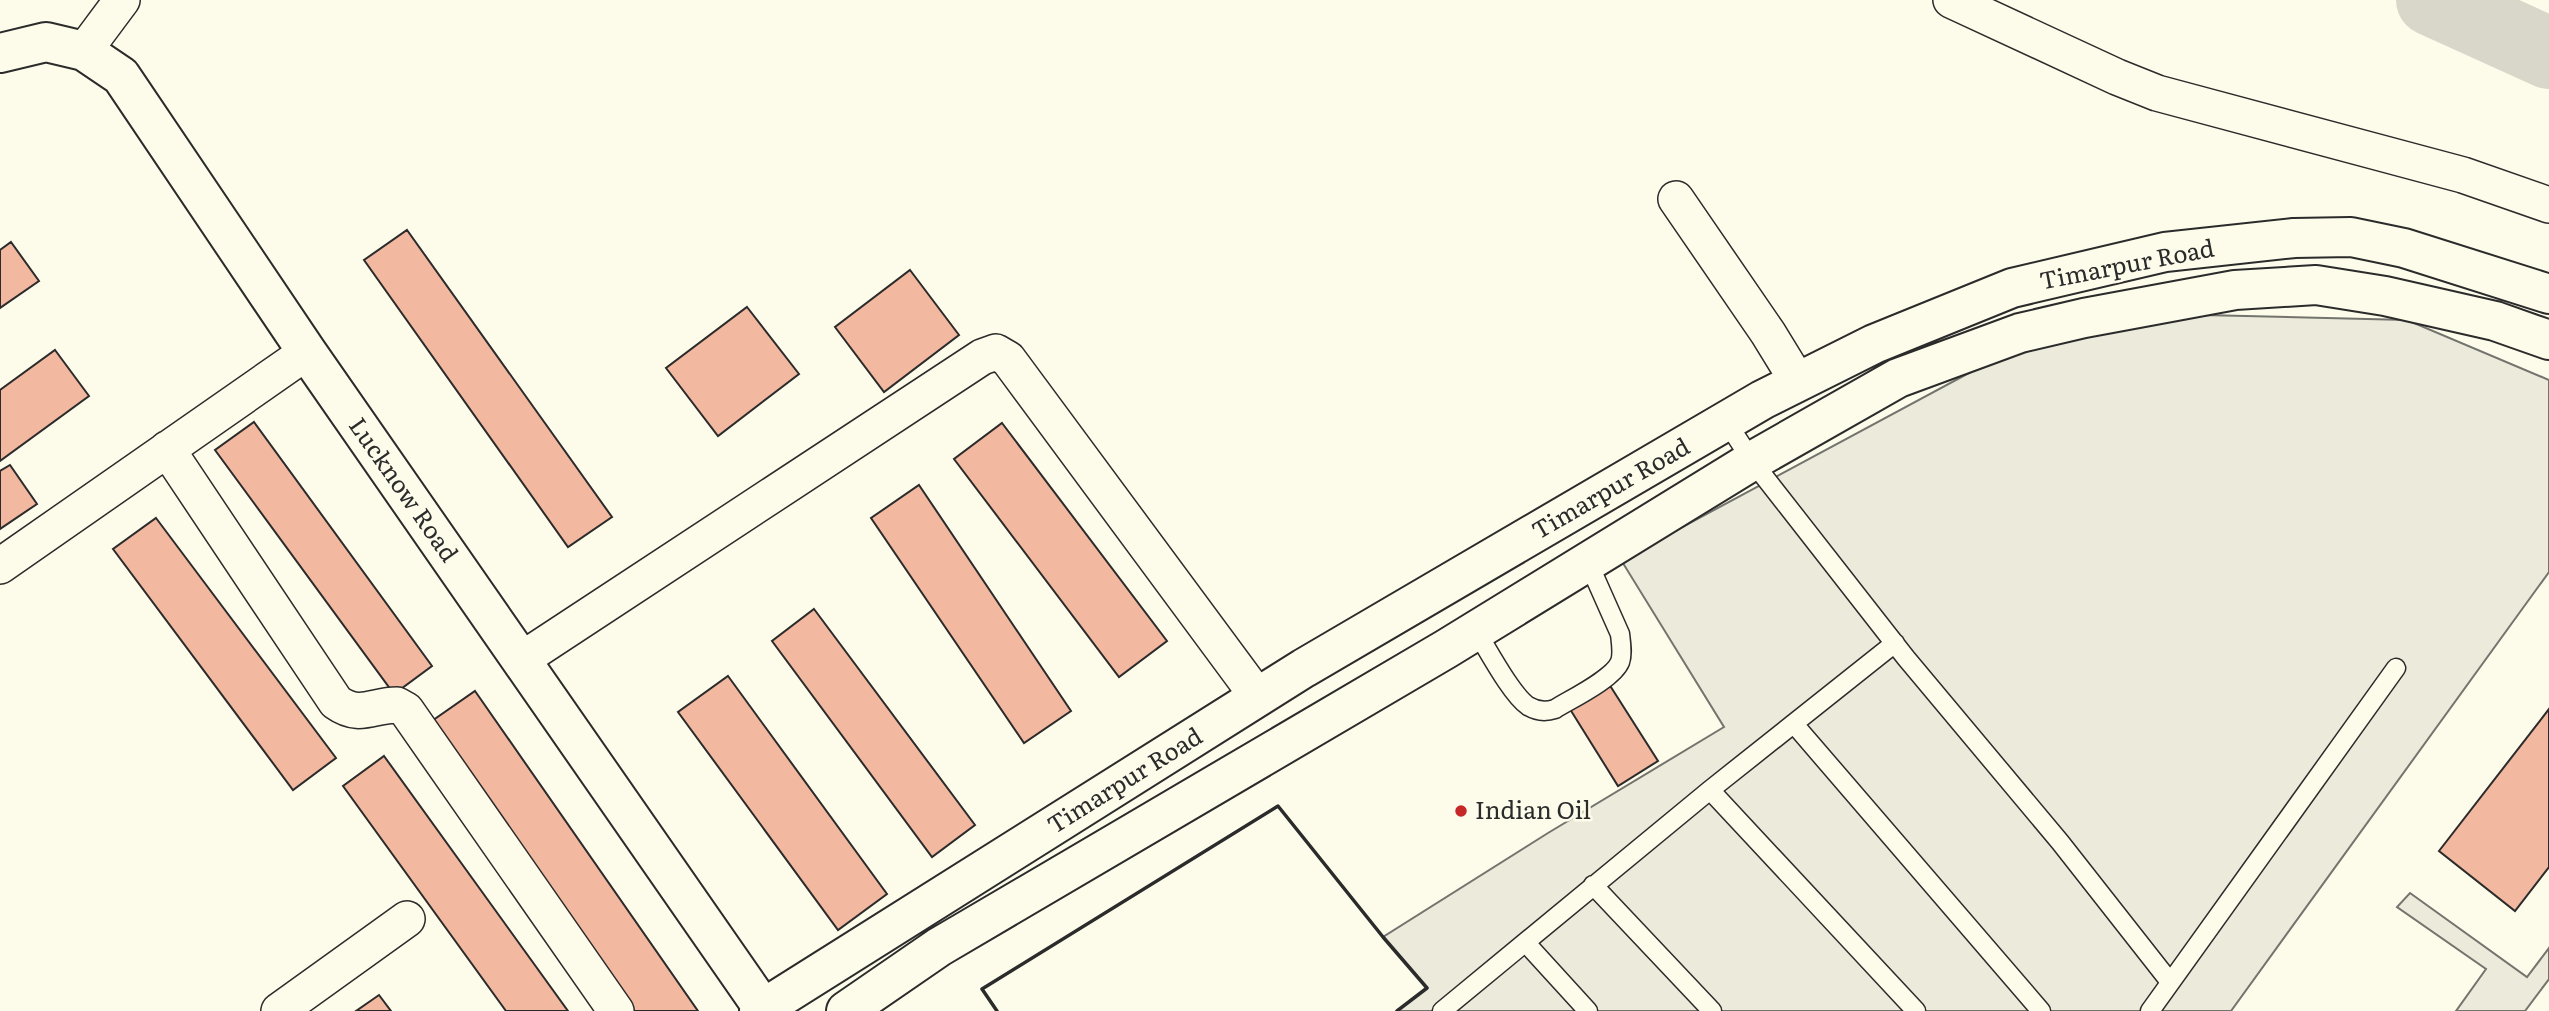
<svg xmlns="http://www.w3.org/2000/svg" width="2549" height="1011" font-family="Literata,serif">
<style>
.green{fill:#ecebdb;stroke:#74746e;stroke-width:2}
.parking{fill:#eceadb;stroke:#74746e;stroke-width:2}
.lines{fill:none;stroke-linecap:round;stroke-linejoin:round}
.river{stroke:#d8d7c9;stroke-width:72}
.building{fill:#f2b8a0;stroke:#2b2b2b;stroke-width:2}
.service-casing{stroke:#2b2b2b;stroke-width:21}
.minor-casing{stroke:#2b2b2b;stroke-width:38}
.tertiary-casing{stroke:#2b2b2b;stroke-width:42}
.service{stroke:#fdfbea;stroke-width:18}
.minor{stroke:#fdfbea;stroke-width:35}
.tertiary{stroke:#fdfbea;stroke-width:38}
.wall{stroke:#2b2b2b;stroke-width:3.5}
.poi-dot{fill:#c62828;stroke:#fdfbea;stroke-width:2.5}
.labels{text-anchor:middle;stroke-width:5;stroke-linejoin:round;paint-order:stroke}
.street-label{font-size:24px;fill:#2b2b2b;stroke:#fdfbea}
.poi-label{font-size:24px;fill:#2b2b2b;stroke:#fdfbea;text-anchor:start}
</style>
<rect width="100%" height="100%" fill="#fdfbea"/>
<!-- green -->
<path class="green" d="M2410,893l117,84 22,-29v31l-24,32h-69l30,-42 -89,-62z"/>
<!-- parking -->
<path class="parking" d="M2203,315l204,5 142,60v192l-318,439h-834l30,-23 -44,-51 165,-104 176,-106 -103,-167 387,-208z"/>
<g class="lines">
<!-- river -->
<path class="river" d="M2432,0l117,53"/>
</g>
<!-- building -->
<path class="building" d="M407,230l205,287 -44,30 -204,-287z
M11,242l28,39 -39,27v-58z
M910,270l49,65 -75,57 -49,-65z
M747,307l52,67 -81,62 -52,-68z
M55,350l34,46 -89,65v-71z
M254,422l178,244 -38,28 -179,-244z
M1002,423l165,218 -48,36 -165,-218z
M10,465l27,39 -37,25v-58z
M919,485l152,226 -47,32 -153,-225z
M156,518l180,240 -43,32 -180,-241z
M814,609l161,216 -43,32 -160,-216z
M728,676l159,218 -49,36 -160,-218z
M1609,684l49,77 -40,25 -50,-80z
M475,691l223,320h-68l-201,-288z
M2549,709v158l-34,44 -76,-60z
M384,756l184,255h-62l-163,-225z
M379,995l12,16h-35z"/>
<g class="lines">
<defs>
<path id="service" d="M1726,421l26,40 154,197 154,184 110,140
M1476,631c12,19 35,63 52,75 8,5 18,6 27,3 16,-10 58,-30 65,-47 3,-8 1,-19 0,-28l-32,-72
M1794,724l247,287
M1710,790l206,221
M1593,885l119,126
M1526,943l62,68
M1442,1011l268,-221 185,-147
M2150,1011l246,-343"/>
<path id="minor" d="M1951,0l166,77 40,16 306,82 86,30
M84,51l38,-51
M1676,199l92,134 30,49
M167,449l169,253c24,17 36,3 61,3l9,5 210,301
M0,566l307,-214
M521,660l461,-303 14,-5 12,7 250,338
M279,1011l128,-92"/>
<path id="tertiary" d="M0,53l46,-11 38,9 37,25 186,276 458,659
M759,1011l545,-343 458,-268 112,-56 138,-56 153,-36 129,-14 57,-1 53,11 145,46
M846,1011l93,-64 507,-298 306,-188 146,-83 122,-45 64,-15 151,-28 81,-5 69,11 110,25 54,19"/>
</defs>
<!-- service casing -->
<use href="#service" class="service-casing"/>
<!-- minor casing -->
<use href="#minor" class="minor-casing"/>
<!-- tertiary casing -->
<use href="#tertiary" class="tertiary-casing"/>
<!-- service -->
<use href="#service" class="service"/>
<!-- minor -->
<use href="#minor" class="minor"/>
<!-- tertiary -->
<use href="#tertiary" class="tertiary"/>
<!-- wall -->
<path class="wall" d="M997,1011l-15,-22 296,-183 105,131 44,51 -30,23"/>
</g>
<!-- markers -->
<circle class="poi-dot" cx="1461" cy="811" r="7"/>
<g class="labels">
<!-- street labels -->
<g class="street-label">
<text transform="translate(2127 265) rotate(-11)" y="8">Timarpur Road</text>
<text transform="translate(1611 489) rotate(-30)" y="8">Timarpur Road</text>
<text transform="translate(403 490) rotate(55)" y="8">Lucknow Road</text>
<text transform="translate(1125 781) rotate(-32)" y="8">Timarpur Road</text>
</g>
<!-- poi labels -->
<g class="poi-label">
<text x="1475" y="819">Indian Oil</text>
</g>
</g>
</svg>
